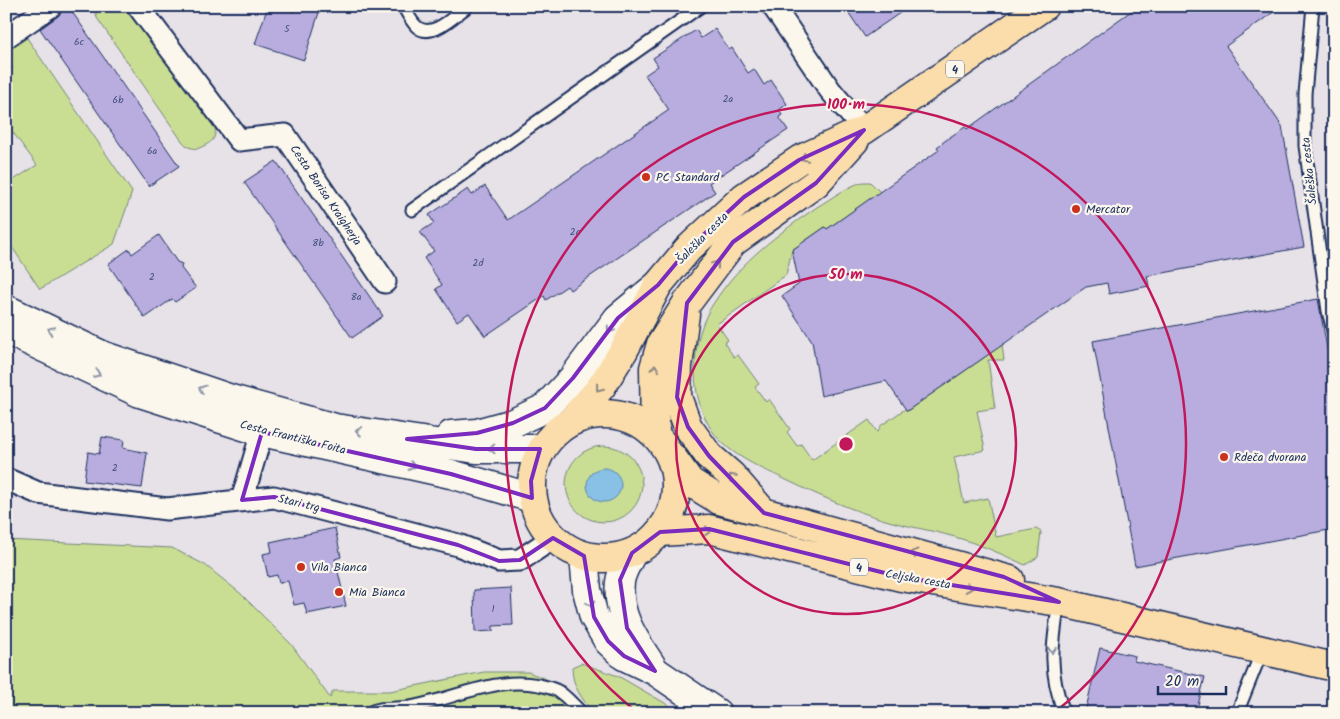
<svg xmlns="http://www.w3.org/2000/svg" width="1340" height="719" font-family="Kalam,sans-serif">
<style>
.green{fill:#cade93;stroke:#728678}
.water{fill:#88c0e6;stroke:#5c86b0}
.building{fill:#b8adde;stroke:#1b2f5e}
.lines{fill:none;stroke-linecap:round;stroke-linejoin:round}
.service-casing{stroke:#1b2f5e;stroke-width:15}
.minor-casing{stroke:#1b2f5e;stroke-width:25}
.tertiary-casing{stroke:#1b2f5e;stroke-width:31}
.secondary-casing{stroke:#1b2f5e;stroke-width:31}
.primary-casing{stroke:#1b2f5e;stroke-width:31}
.service{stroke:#fbf7ec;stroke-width:11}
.minor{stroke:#fbf7ec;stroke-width:21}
.tertiary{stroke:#fbf7ec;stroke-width:28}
.secondary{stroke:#fbf7ec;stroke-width:28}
.primary{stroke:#fbddab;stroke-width:28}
.oneway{stroke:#8b8684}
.oneway2{stroke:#8b93a5}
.marked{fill:none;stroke:#7b2cbf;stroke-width:4;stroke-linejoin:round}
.ring{fill:none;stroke:#c2185b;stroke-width:2.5}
.poi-dot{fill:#c8321e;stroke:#fbf7ec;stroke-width:2}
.labels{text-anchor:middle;stroke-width:4.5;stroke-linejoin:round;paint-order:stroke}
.number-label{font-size:10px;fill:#424e7e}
.shield{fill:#fbf7ec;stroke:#5e6b89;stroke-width:1}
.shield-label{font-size:11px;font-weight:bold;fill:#1b2f5e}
.street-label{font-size:12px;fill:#1b2f5e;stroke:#fbf7ec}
.poi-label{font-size:12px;fill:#1b2f5e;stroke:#fbf7ec;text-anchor:start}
.centre{fill:#c2185b;stroke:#fbf7ec;stroke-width:2.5}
.ring-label{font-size:15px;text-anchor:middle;font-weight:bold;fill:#c2185b;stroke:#fbf7ec;stroke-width:4.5;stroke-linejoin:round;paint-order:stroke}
</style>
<rect width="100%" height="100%" fill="#e7e1e8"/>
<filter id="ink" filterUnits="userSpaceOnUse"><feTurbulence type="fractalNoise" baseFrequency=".02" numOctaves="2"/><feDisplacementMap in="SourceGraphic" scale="10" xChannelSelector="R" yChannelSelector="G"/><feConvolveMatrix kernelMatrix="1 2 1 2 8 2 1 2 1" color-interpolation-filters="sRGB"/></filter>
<g filter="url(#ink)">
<!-- green -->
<path class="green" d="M94,6h36l85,122c2,13 -7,16 -18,21l-9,-2 -6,-6 -85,-123z
M1334,26v217l-4,-5 3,-30z
M27,38l105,154 -18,52 -74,45 -34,-51v-53l31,-20 -31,-42v-50l7,-5 -7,-9v-7z
M863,182h7l10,10 -53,37 -2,-2 -33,23 -6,25 -69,49 11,16 -4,3 10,14 4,-2 21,29 -4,3 11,15 3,-3 21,30 -3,3 10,14 4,-2 11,16 57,-40 8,12 3,-3 -1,-2 26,-18 2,2 95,-66 2,15h-16l7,48 -18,3 8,39 -31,7 10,46 24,-5 8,39 40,-8 5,3 -3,25 -13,8c-23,-11 -46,-21 -70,-28 -20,-6 -40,-9 -59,-14 -42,-11 -81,-29 -120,-48 -20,-9 -45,-21 -60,-39 -15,-20 -21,-42 -21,-67 0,-24 6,-48 20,-68 26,-40 63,-67 102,-94 15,-9 29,-20 46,-25z
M566 484a38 38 0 1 1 76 0a38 38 0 1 1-76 0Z
M6,540l166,8 33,17 35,28 51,51 39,54 3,-7h57l94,-19h44l36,14 23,27h-581z
M581,663l37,13 64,37h-89c-11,-15 -21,-26 -21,-46z"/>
<!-- water -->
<path class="water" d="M587 485a17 17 0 1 1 34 0a17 17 0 1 1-34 0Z"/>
<!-- building -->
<path class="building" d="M63,6h5l111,160 -30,20 -109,-157 18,-13z
M268,6h10l16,6 2,-6h25l-17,54 -49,-16z
M844,6h66l-45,31z
M1138,6h144l-56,40 56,80 22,121 -157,29 2,10 -40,8 -2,-11 -21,4 -179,124 -21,-30 -65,15 -9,-55 -30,-45 17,-12 -7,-34 33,-23 2,2 112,-79 -2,-3 13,-10 15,-10 2,2z
M715,29l14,21 3,-2 16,25 6,-4 10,16 7,-5 16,24 -8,6 3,5 -3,2 9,13 -79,53 6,9 -145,98 -3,-4 -21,14 -2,-4 -59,40 -16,-23 -12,8 -21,-32 6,-4 -18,-27 10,-7 -14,-19 14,-9 -5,-8 39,-26 4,6 13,-9 23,34 161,-110 -24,-35 13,-9 -5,-8 43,-28 5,8z
M276,161l107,155 -31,22 -108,-156z
M159,235l18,27 5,2 -1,4 15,20 -21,14 -3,-3 -27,19 -37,-54 21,-15 3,5z
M1318,299l16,87v143l-199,37 -42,-225z
M102,437l22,3 -1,8 24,5 -5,35 -58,-7 4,-29 11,2z
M335,528l6,29 -6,2 11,47 -39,8 -3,-11 -10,2 -6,-24 -9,2 -2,-8 -9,2 -5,-23 9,-2 -2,-10z
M511,588l2,37 -20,1v5l-18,1 -1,-42z
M1100,648l35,8 -1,5 71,16 -9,36h-111z"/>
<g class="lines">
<defs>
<path id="service" d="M403,6c4,7 8,15 13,20 15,15 39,-11 52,-20
M1313,6l-8,88v52l23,165 6,23
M412,210l289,-204
M1059,602c-7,44 -11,68 5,111
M368,713c13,-7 28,-4 42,-6 49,-9 96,-37 146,-17 9,4 18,16 26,23
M1237,713l25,-62"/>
<path id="minor" d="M138,6l101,134 46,-5 100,147
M773,6l57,84 34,40
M6,37l45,-31
M6,479l32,14 129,16 107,-12 184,48 41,16 21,-1 33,-22
M242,500l20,-68"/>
<path id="tertiary" d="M632,553c-4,9 -11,19 -12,29 -4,35 17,61 35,89
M584,556l3,34 7,27 14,24 16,15 31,15 62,42"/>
<path id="secondary" d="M6,309l98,47 127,43 104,29 141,21h64
M6,330l134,63 122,39 189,42 81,24
M451,435l26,-2 36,-10 32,-15 28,-30 45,-60 40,-33"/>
<path id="primary" d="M685,314l-7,52 -1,31 11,30 21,29 22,19 33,38
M532 486a72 72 0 1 1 144 0a72 72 0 1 1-144 0Z
M571,421l30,-34 23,-37 34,-65 30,-36 56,-52 55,-37 65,-30 180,-124
M655,434l-1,-66 7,-24 26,-41 46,-61 83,-59 39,-43
M672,457l18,25 29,18 291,80
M660,532l49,-3 192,48 158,25 275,65"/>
</defs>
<!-- service casing -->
<use href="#service" class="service-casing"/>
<!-- minor casing -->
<use href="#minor" class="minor-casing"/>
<!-- tertiary casing -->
<use href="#tertiary" class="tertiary-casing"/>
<!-- secondary casing -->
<use href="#secondary" class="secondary-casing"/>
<!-- primary casing -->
<use href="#primary" class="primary-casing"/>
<!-- service -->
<use href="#service" class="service"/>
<!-- minor -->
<use href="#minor" class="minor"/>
<!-- tertiary -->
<use href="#tertiary" class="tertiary"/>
<!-- secondary -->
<use href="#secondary" class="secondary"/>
<!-- primary -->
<use href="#primary" class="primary"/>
</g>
<!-- one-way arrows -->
<defs><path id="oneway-chevron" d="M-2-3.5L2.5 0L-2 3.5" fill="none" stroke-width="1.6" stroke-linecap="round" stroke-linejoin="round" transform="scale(1.25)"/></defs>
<g class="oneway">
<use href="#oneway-chevron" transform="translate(804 158) rotate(154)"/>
<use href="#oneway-chevron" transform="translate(716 264) rotate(-53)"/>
<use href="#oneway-chevron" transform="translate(655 368) rotate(-82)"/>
<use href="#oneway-chevron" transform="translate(599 388) rotate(128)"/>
<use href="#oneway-chevron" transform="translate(732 477) rotate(-135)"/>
<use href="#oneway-chevron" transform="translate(708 531) rotate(5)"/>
<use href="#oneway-chevron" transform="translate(914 553) rotate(-165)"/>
<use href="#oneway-chevron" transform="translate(969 588) rotate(9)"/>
</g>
<g class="oneway2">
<use href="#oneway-chevron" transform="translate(51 330) rotate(-154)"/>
<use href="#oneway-chevron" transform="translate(610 330) rotate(124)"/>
<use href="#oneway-chevron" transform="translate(97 374) rotate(24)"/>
<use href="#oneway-chevron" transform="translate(202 389) rotate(-161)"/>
<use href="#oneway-chevron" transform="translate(359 431) rotate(-171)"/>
<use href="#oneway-chevron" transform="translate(492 449) rotate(178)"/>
<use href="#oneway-chevron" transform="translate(412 466) rotate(12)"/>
<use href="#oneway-chevron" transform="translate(591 604) rotate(75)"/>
<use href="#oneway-chevron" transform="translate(1052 650) rotate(94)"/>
</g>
</g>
<!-- marked area -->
<path class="marked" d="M864,130l-48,53 -83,59 -46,61 -10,94 11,30 21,29 55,57 240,64 55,25 -158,-25 -192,-48 -49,3 -28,21 -12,27 7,48 28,43 -31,-15 -16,-15 -14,-24 -10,-61 -31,-18 -33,22 -21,1 -41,-16 -184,-48 -32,3 20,-68 189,42 81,24 -1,-17 9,-32h-64l-69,-10 70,-6 36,-10 32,-15 28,-30 45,-60 40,-33 30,-36 56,-52 55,-37z"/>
<!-- distance rings -->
<g class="ring">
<circle cx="846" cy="444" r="170"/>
<path d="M637 712A340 340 0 1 1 1055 712"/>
</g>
<!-- markers -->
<g class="poi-dot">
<circle cx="646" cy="177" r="5"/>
<circle cx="1076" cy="209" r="5"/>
<circle cx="1224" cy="457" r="5"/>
<circle cx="301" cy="567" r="5"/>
<circle cx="339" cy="592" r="5"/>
</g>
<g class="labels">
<!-- number labels -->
<g class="number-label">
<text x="287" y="32">5</text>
<text x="79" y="45">6c</text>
<text x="728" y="102">2a</text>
<text x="118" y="103">6b</text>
<text x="152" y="154">6a</text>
<text x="575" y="235">2c</text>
<text x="318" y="246">8b</text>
<text x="478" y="266">2d</text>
<text x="152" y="280">2</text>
<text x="356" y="300">8a</text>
<text x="115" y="471">2</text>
<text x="493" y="612">1</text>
</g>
<!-- shield labels -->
<g class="shield">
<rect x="946" y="60.5" width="18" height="17" rx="4"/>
<rect x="850" y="558.5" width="18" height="17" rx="4"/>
</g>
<g class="shield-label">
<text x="955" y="73">4</text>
<text x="859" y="571">4</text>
</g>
<!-- street labels -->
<g class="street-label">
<text transform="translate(1309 171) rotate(-96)" y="4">Šaleška cesta</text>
<text transform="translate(326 195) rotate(56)" y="4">Cesta Borisa Kraigherja</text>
<text transform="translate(702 238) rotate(-45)" y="4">Šaleška cesta</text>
<text transform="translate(293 437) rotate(14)" y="4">Cesta Františka Foita</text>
<text transform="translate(299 503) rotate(13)" y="4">Stari trg</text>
<text transform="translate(918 579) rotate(10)" y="4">Celjska cesta</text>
</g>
<!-- poi labels -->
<g class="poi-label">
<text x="656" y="181">PC Standard</text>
<text x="1086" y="213">Mercator</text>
<text x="1234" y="461">Rdeča dvorana</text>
<text x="311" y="571">Vila Bianca</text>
<text x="349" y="596">Mia Bianca</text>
</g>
</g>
<circle cx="846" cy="444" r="8" class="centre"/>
<g class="ring-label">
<text x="846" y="109">100 m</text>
<text x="846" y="279">50 m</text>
</g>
<!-- margin -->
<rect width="1340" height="719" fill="none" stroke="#fbf7ec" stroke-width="25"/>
<rect x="12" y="12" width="1315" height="694" fill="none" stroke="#1b2f5e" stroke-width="2" filter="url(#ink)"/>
<!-- scale -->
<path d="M1158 686v8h68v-8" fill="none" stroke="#1b2f5e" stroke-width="2.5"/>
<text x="1165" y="686" font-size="15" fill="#1b2f5e" stroke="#fbf7ec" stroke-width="4" paint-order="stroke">20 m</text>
</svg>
